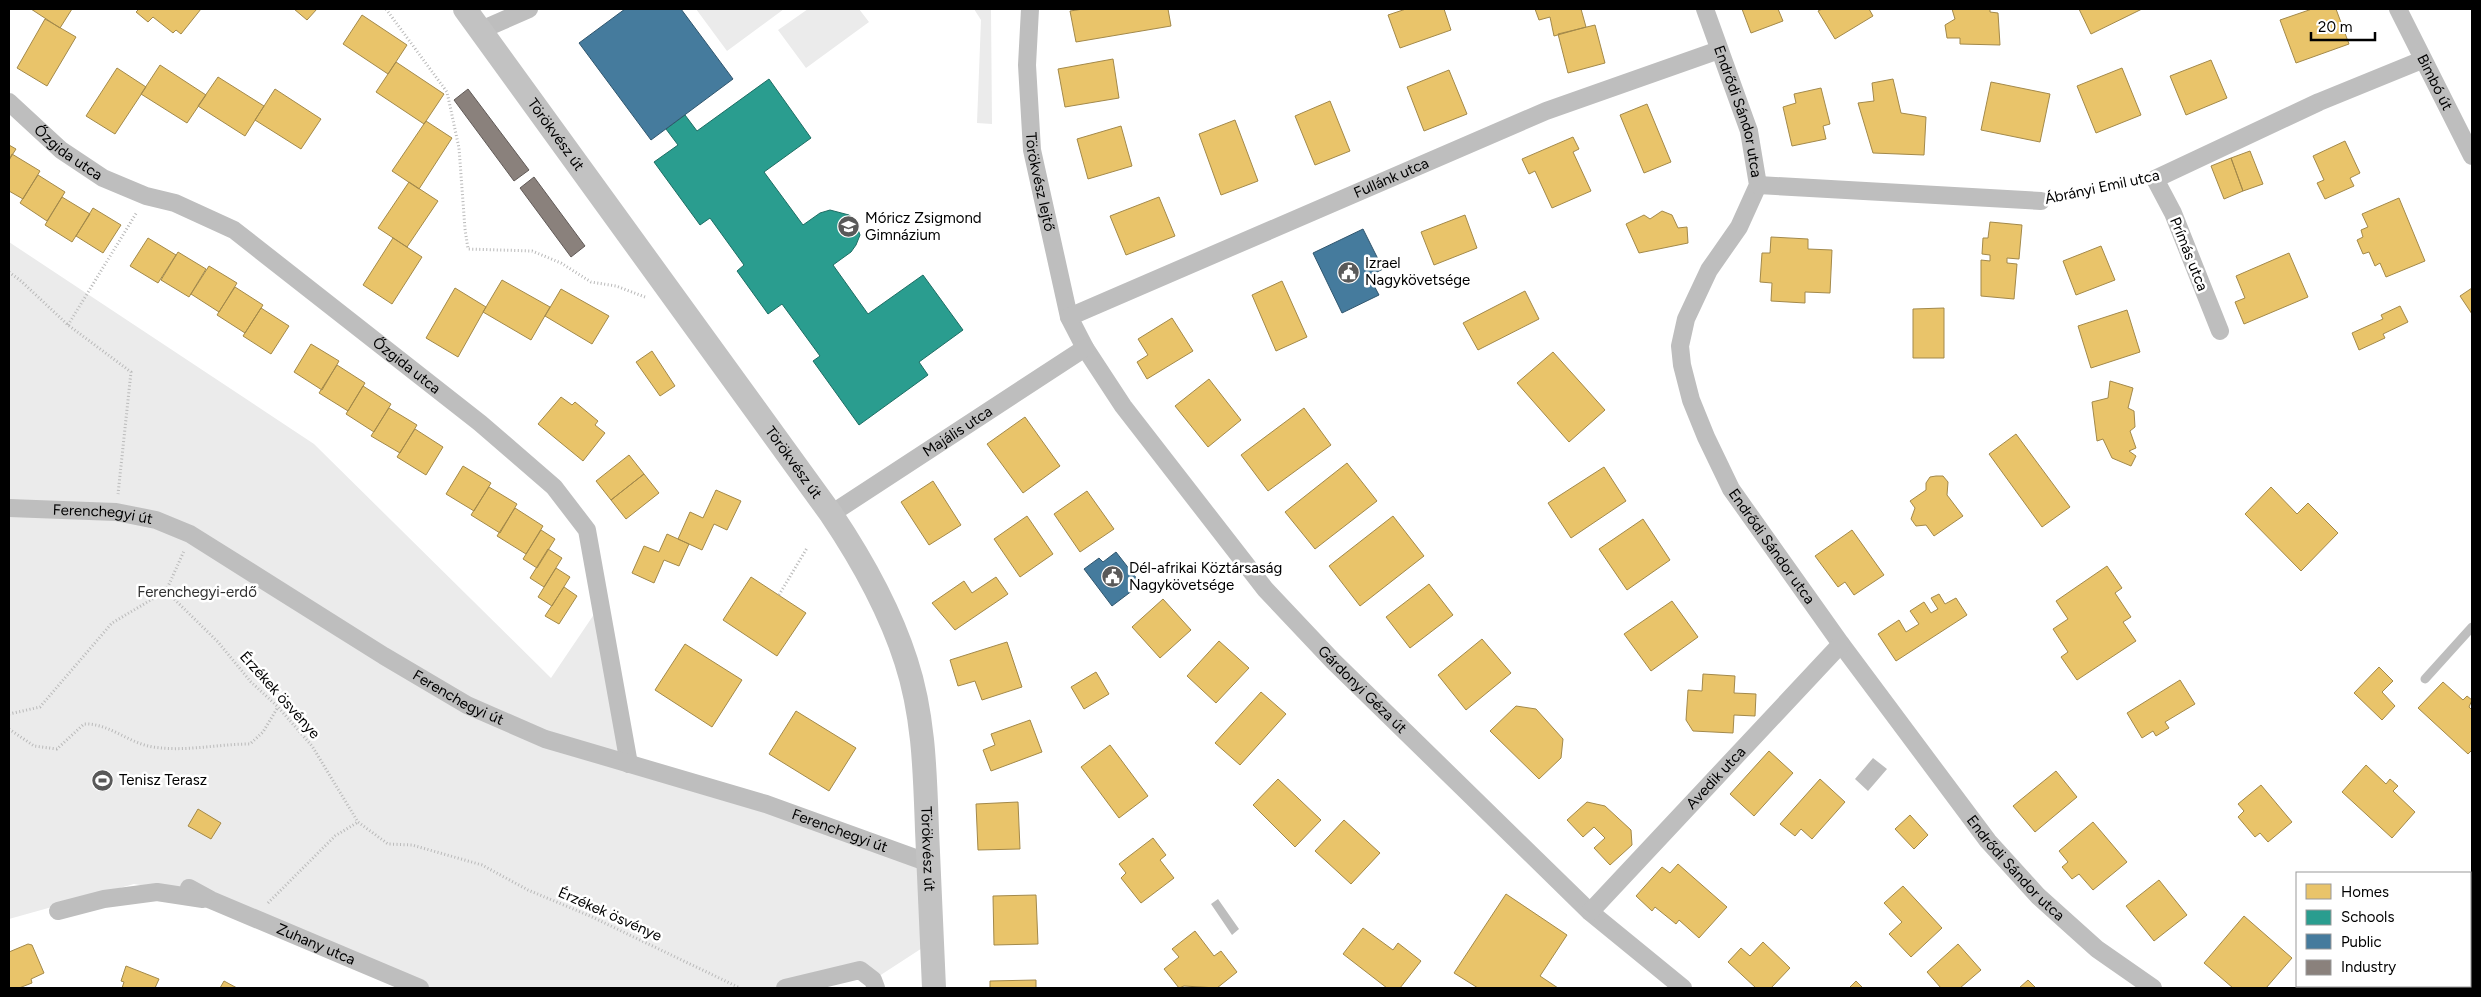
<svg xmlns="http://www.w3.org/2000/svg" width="2481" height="997" font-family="Figtree,sans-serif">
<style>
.green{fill:#ebebeb}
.water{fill:#bdbdbd}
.homes{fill:#e9c46a;stroke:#a3894a}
.schools{fill:#2a9d8f;stroke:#1d6e64}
.public{fill:#457b9d;stroke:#30566e}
.industry{fill:#8a817c;stroke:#615a57}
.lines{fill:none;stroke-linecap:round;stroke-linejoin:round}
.path{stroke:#b9b9b9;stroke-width:3;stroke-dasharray:1 2.5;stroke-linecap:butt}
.lane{stroke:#bebebe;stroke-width:9}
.street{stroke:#bebebe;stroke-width:18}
.secondary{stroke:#c2c2c2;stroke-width:24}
.labels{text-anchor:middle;stroke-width:5;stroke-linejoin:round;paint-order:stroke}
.street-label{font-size:15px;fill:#000;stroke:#fff}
.poi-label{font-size:15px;fill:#000;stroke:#fff;text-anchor:start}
.park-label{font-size:15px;fill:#313131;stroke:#fff}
</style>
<rect width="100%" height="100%" fill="#fff"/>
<!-- green -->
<path class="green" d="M696,9h88l-57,42z
M808,9h51l10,13 -63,46 -28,-38z
M974,9h17l1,115 -15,-1 4,-103z
M9,242l305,202 237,234 50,-74 28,160 300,99 4,78 -60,39 -13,-10 -75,18h-365l-167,-71 -101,-30 -18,-3 -125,35z"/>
<!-- water -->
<path class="water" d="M1873,758l14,11 -19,22 -13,-12z
M1218,899l21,30 -7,6 -21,-31z"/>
<!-- homes -->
<path class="homes" d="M31,9h41l-12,19z
M139,9h62l-20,25 -5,-4 -3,3 -20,-16 -5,5 -12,-10z
M294,9h23l-10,11z
M1083,9h85l3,17 -95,16 -6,-31z
M1406,9h38l7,21 -51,18 -12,-33z
M1535,9h46l5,18 -32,9 -4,-19 -11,3z
M1742,9h36l5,12 -32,12z
M1822,9h47l4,7 -38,23 -17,-28z
M1952,9h38v3l8,1 2,32 -40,-1v-6h-13l-2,-13 10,-6z
M2079,9h63l-51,25z
M2312,9h24l13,35 -53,19 -16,-43z
M362,15l45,30 -19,29 -45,-30z
M45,19l31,18 -29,49 -30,-18z
M1595,25l10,38 -37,10 -10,-39z
M1113,59l6,39 -54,9 -7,-38z
M2211,60l16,38 -41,17 -16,-39z
M396,62l48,32 -20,30 -48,-32z
M160,65l46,30 -19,28 -46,-29z
M117,68l29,19 -31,47 -29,-18z
M2122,68l19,47 -45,18 -19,-47z
M1449,70l18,44 -43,17 -17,-44z
M218,77l46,29 -19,30 -47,-30z
M1893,79l8,34 25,4 -2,38 -51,-2 -15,-50 16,-2 -2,-18z
M1991,82l59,12 -10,48 -59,-12z
M1821,88l9,36 -7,2 3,13 -34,7 -9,-39 13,-4 -2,-9z
M275,89l46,30 -20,30 -46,-29z
M1330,101l20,50 -35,14 -20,-49z
M1647,104l24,58 -27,11 -24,-58z
M1235,120l23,61 -37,14 -22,-61z
M426,121l26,17 -33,51 -27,-18z
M1121,126l11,40 -44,13 -11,-40z
M1573,137l6,12 -6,3 18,39 -39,17 -17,-37 -6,3 -7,-15z
M2345,141l15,32 -10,5 4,8 -29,13 -8,-16 7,-3 -11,-24z
M9,145l7,4 -7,11z
M2250,151l13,33 -20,7 -12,-33z
M12,154l28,17 -17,28 -14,-8v-31z
M2231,158l12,33 -19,8 -13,-33z
M38,175l27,17 -18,29 -27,-18z
M409,182l29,19 -31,46 -29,-19z
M62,197l28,17 -18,28 -27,-17z
M1159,197l16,39 -49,19 -16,-39z
M2399,198l26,63 -39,16 -6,-14 -5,3 -6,-14 -6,2 -6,-14 6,-3 -2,-7 7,-3 -6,-13z
M93,208l28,17 -18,28 -27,-17z
M1662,211l10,4 6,13 9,-1 1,16 -49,10 -13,-29 18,-9 6,4z
M1465,215l12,33 -43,17 -13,-33z
M1990,222l32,3 -3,34 -12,-1v5l10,1 -3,35 -33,-3v-36l9,1v-6l-8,-1 1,-16h5z
M1771,237l37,2v10l24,1 -2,43 -25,-1v11l-34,-2 1,-18 -12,-1 2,-29h8z
M148,238l28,17 -18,28 -28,-17z
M393,238l29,19 -30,47 -29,-19z
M2101,246l14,34 -39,15 -13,-34z
M178,252l28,17 -17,28 -28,-17z
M2289,253l19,44 -64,27 -9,-22 10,-4 -9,-22z
M209,266l28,17 -18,29 -28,-18z
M502,280l48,27 -19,33 -48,-28z
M1282,281l25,56 -31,14 -24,-56z
M235,287l28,18 -18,28 -28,-18z
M455,288l31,19 -28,50 -32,-19z
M2472,288v26l-12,-18z
M561,289l48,27 -17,28 -47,-28z
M1525,291l14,28 -61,31 -15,-27z
M2400,306l8,16 -25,12 2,4 -26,12 -7,-17 31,-14 -2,-4z
M261,308l28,18 -18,28 -28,-18z
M1944,308v50h-31v-49z
M2127,310l13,42 -49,16 -13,-42z
M1172,318l21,33 -46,28 -10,-17 11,-7 -10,-16z
M311,344l28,17 -17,29 -28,-18z
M652,351l23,35 -15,10 -24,-34z
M1553,352l52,58 -36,32 -52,-59z
M337,365l28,18 -17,28 -29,-18z
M1209,379l32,41 -33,27 -33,-41z
M2110,381l23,7 -5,20 6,3 1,16 -5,4 6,17 -7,3 7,5 -5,10 -19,-8 -9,-19 -6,2 -5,-39 16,-4z
M363,386l28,18 -17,28 -28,-18z
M561,397l11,8 3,-3 23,19 -3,4 10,8 -22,28 -45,-37z
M389,408l28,17 -17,28 -29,-17z
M1304,408l27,37 -63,46 -27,-36z
M1025,417l35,49 -37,27 -36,-49z
M415,429l28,18 -17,28 -29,-18z
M2016,434l54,73 -28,20 -53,-73z
M629,455l15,19 -33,26 -15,-19z
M1347,463l30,38 -62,48 -30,-37z
M463,466l28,17 -17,28 -28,-17z
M1604,467l22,34 -55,37 -23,-35z
M644,474l15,19 -33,26 -15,-19z
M1936,476h7l5,6 -1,13 16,21 -29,20 -8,-11 -10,1 -5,-7 4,-11 -5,-7 16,-11v-7l4,-6z
M933,481l28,44 -32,20 -28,-43z
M489,487l28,17 -17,29 -29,-18z
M2271,487l26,27 11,-11 30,30 -37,38 -56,-57z
M716,490l25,11 -14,29 -13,-6 -12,26 -24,-11 12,-27 13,6z
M1087,491l27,38 -34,23 -26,-38z
M515,508l28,18 -17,28 -29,-18z
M1027,516l26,38 -33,23 -26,-38z
M1393,516l31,40 -64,50 -31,-40z
M1643,519l27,41 -43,30 -28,-41z
M541,530l14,9 -18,29 -14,-9z
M1852,530l32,45 -30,20 -9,-13 -7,5 -23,-31z
M667,534l22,10 -10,22 -15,-6 -10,23 -22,-10 12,-27 15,6z
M548,549l14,9 -18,29 -14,-9z
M2107,566l15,22 -7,5 16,24 -8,5 13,19 -59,39 -16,-23 7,-5 -15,-23 15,-10 -12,-18z
M556,568l14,9 -18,29 -14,-9z
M751,577l55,36 -29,43 -54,-36z
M996,577l12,17 -53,36 -23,-27 32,-22 8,12z
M1429,584l24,31 -43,33 -24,-31z
M564,587l13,9 -18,28 -14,-8z
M1939,594l6,10 11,-6 11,17 -71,46 -18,-27 21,-14 7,12 13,-8 -9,-13 14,-9 7,11 7,-4 -7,-11z
M1163,599l28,31 -31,28 -28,-31z
M1672,601l26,36 -47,34 -27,-37z
M1482,639l29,34 -45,37 -28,-35z
M1219,641l30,27 -33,35 -29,-27z
M1007,642l15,45 -40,13 -7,-19 -17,5 -8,-26z
M685,644l57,36 -30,47 -57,-37z
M2379,667l14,14 -11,11 13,14 -13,14 -28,-27z
M1096,672l13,22 -25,15 -13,-22z
M1703,674l32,2 -1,17 22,1 -1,22 -21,-1 -1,18 -40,-2 -7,-11 2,-30 14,1z
M2180,680l15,24 -30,18 4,6 -13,8 -3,-5 -11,7 -15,-25z
M2443,682l20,18 4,-4 5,4 -3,7 3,3v40l-4,4 -50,-46z
M1261,692l25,22 -46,51 -25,-22z
M1516,706l20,3 27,30 -2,19 -22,21 -49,-48z
M796,711l60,37 -27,43 -60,-37z
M1030,720l12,32 -51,19 -8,-21 12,-5 -4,-11z
M1110,745l38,51 -29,22 -38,-51z
M1769,751l24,22 -39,43 -24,-22z
M2366,765l20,19 4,-5 8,7 -5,5 22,21 -23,26 -50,-46z
M2056,771l21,26 -42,35 -22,-26z
M1278,779l43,41 -26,27 -42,-42z
M1820,779l25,23 -33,37 -11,-10 -6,7 -15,-12z
M2261,785l31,37 -24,20 -8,-9 -5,4 -17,-20 6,-6 -6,-7z
M1018,802l2,47 -42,1 -2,-46z
M1587,802l18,4 26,24 1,15 -22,20 -16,-17 11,-10 -11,-11 -11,10 -16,-17z
M198,809l23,14 -10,16 -23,-13z
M1910,815l18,20 -14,14 -19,-20z
M1344,820l36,33 -29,31 -36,-33z
M2093,822l34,40 -34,28 -14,-16 -7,5 -10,-12 6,-5 -9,-11z
M1153,838l13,17 -6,5 14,18 -33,25 -20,-25 5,-5 -7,-9z
M1678,864l49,43 -28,31 -20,-18 -3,4 -21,-17 -3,4 -16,-15 26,-29 8,6z
M2159,880l28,35 -33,26 -28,-35z
M1903,886l39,42 -31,29 -22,-23 13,-12 -18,-19z
M1506,894l61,41 -27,41 18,12h-80l-24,-15z
M1036,895l2,49 -44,1 -1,-49z
M2244,916l48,42 -26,30h-33l-29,-25z
M1363,928l30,22 5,-7 23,18 -21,27h-13l-44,-34z
M1195,931l19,25 7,-5 16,21 -20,16 -33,-2 -5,2 -15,-19 15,-12 -7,-8z
M1763,942l27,26 -19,20h-15l-28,-26 13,-14 9,8z
M28,944l4,1 12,28 -13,6 1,4 -13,5h-10v-36z
M1958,944l23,26 -21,18h-19l-14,-16z
M126,966l33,13 -4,9h-33l2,-6 -3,-1z
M1036,980v8h-46v-7z
M2028,980l8,8h-17z
M224,981l13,7h-17z
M1856,981l7,7h-14z
M2317,986h33l3,2h-38z"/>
<!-- schools -->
<path class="schools" d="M769,79l42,59 -47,34 39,53 17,-12 10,-3 19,5 5,4 6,16 -4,10 -5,7 -18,13 35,49 55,-39 40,55 -44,32 9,13 -69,50 -46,-64 7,-5 -38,-52 -14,10 -31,-43 7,-6 -34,-47 -10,7 -46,-63 24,-17 -12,-16 19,-14 12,16z"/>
<!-- public -->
<path class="public" d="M625,9h56l52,70 -82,61 -72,-97z
M1363,229l20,40 -14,7 10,19 -37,18 -29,-60z
M1116,552l25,32 -29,22 -28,-37 15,-11 4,4z"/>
<!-- industry -->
<path class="industry" d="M468,89l61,81 -15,11 -60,-81z
M534,177l51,69 -14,11 -51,-69z"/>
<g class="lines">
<!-- path -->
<path class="path" d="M386,9l61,83 12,56 6,81 3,20 64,2 29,12 30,19 25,4 29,11
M2058,198l80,-16
M9,272l12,9 47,44 63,47 -13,122
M68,325l69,-113
M166,591l18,-40
M779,595l28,-47
M9,714l31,-7 72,-84 54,-32 52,51 33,40 27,25 34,39 46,76 30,22 24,1 70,20 46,25 62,26 150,72
M9,729l25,17 23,3 27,-25c25,-1 44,19 69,23 33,5 64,-3 97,-3l13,-12 15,-25
M268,903l67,-67 23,-14
M2470,944l2,-1
M2418,988l3,-2"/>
<!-- lane -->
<path class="lane" d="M2425,679l47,-52"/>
<!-- street -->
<g class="street">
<path id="s1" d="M1030,9l-3,56 5,85 37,167 16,31 38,58 142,183 68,72 257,251 93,76"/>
<path id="s2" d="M1705,9l44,122 9,54 -19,42 -30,43 -23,49 -6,27 2,19 9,35 15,37 25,52 110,155 147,197 50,55 59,53 56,39"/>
<path id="s3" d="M2398,9l74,147"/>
<path d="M481,30l48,-21"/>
<path id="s4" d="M9,102l52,48 42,28 43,18 29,7 59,27 246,193 74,64 33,43 42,234"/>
<path d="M1758,185l283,16"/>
<path id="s5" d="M1069,317l477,-206 173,-61"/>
<path d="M2220,331l-47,-118 -18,-34 164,-77 103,-42"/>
<path id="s6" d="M9,508l107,4 40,8 34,14 194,122 83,49 78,34 221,65 163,59"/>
<path id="s7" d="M831,514l254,-166"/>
<path id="s8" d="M189,888l22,12 209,88"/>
<path d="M58,911l46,-12 53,-7 46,7"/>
<path id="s9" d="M1590,912l251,-268"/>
<path d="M785,988l75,-18 13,10 3,8"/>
</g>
<!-- secondary -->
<path class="secondary" id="s10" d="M465,9l366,505c31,46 58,94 75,147 18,55 19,112 21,169 2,53 5,105 7,158"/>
</g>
<!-- icons -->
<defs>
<symbol id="school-disc" viewBox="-11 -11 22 22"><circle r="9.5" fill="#595959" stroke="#fff"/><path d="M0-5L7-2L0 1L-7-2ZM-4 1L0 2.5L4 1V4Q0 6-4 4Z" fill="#fff"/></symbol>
<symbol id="civic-disc" viewBox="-11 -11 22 22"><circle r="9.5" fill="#595959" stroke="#fff"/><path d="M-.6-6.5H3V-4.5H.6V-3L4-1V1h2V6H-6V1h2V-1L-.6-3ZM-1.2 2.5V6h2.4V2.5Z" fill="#fff"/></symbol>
<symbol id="stadium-disc" viewBox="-11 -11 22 22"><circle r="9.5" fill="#595959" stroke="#fff"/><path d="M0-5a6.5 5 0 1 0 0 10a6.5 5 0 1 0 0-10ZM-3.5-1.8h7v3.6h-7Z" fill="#fff"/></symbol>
</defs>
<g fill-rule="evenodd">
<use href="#school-disc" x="836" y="214" width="25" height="25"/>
<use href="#civic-disc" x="1336" y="260" width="25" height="25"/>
<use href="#civic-disc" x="1100" y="564" width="25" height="25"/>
<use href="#stadium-disc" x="90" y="768" width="25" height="25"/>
</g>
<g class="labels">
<!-- street labels -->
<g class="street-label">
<text dy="5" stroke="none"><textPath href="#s3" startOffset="82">Bimbó út</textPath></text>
<text dy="5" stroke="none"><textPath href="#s2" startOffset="108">Endrődi Sándor utca</textPath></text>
<text dy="5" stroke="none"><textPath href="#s10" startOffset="155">Törökvész út</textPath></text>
<text dy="5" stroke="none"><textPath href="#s4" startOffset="78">Őzgida utca</textPath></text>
<text dy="5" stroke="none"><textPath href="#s5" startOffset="351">Fullánk utca</textPath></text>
<text dy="5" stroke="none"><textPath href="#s1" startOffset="174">Törökvész lejtő</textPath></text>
<text transform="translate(2102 187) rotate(-12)" y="5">Ábrányi Emil utca</text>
<text transform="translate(2189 254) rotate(68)" y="5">Prímás utca</text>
<text dy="5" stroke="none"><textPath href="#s4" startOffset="482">Őzgida utca</textPath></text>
<text dy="5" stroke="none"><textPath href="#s7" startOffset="151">Majális utca</textPath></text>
<text dy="5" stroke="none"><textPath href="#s10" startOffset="560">Törökvész út</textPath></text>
<text dy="5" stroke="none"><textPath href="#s6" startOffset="94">Ferenchegyi út</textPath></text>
<text dy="5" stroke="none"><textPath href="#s2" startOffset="588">Endrődi Sándor utca</textPath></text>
<text dy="5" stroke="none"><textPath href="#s1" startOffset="788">Gárdonyi Géza út</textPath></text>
<text transform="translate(280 695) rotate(48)" y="5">Érzékek ösvénye</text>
<text dy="5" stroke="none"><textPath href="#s6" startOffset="499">Ferenchegyi út</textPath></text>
<text dy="5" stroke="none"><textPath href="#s9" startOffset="184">Avedik utca</textPath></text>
<text dy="5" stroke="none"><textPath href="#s6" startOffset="904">Ferenchegyi út</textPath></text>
<text dy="5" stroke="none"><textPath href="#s10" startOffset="979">Törökvész út</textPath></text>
<text dy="5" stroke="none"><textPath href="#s2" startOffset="992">Endrődi Sándor utca</textPath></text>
<text transform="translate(610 914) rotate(24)" y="5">Érzékek ösvénye</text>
<text dy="5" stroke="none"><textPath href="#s8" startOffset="139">Zuhany utca</textPath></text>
</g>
<!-- poi labels -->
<g class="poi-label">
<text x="865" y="223">Móricz Zsigmond<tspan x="865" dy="17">Gimnázium</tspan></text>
<text x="1365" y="268">Izrael<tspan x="1365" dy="17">Nagykövetsége</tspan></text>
<text x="1129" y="573">Dél-afrikai Köztársaság<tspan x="1129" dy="17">Nagykövetsége</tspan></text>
<text x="119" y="785">Tenisz Terasz</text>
</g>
<!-- park labels -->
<g class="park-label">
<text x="197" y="597">Ferenchegyi-erdő</text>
</g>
</g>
<!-- border -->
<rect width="2481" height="997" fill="none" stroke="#000000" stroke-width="20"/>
<!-- legend -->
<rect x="2296" y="872" width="175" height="115" fill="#ffffff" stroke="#999999"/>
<rect x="2306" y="884" width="25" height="15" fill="#e9c46a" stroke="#999999"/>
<text x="2341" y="897" font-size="15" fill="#000000">Homes</text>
<rect x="2306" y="910" width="25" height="15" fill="#2a9d8f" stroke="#999999"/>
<text x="2341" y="922" font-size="15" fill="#000000">Schools</text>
<rect x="2306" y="934" width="25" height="15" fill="#457b9d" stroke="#999999"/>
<text x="2341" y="947" font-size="15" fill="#000000">Public</text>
<rect x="2306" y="960" width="25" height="15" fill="#8a817c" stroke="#999999"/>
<text x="2341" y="972" font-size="15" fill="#000000">Industry</text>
<!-- scale -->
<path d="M2311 32v8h64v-8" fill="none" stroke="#000000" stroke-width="2.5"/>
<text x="2318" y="32" font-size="15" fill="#000000" stroke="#ffffff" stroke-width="4" paint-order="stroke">20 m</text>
</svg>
